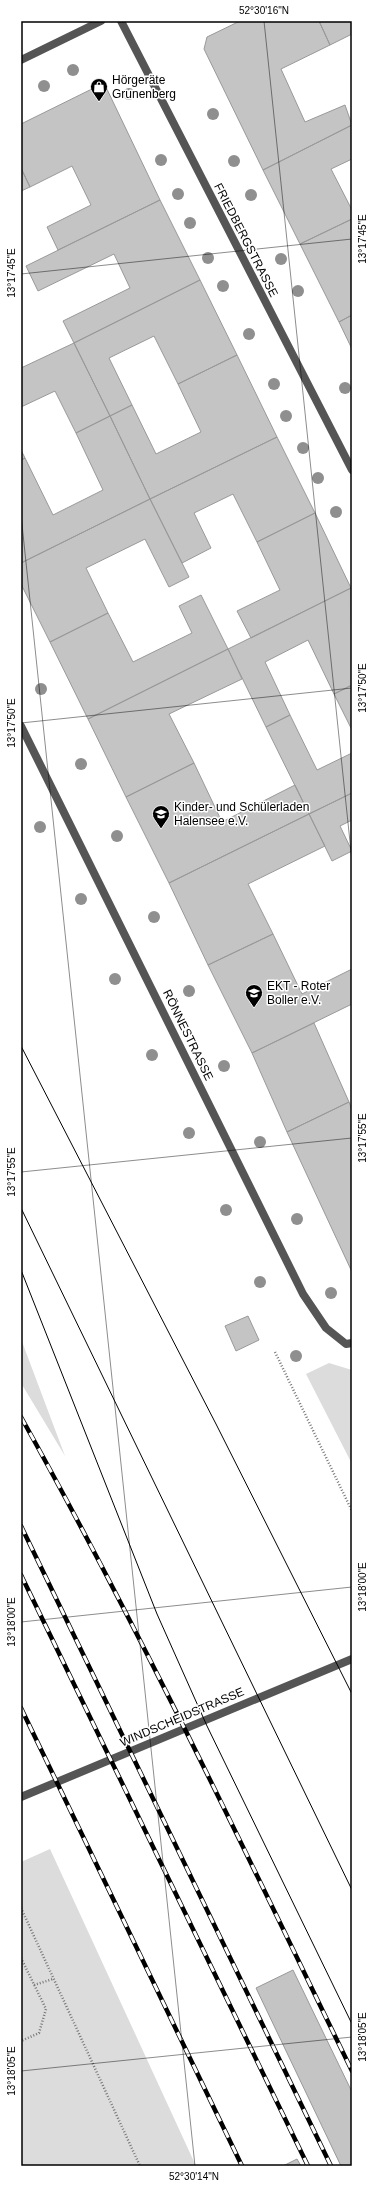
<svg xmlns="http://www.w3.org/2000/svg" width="373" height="2187" font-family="Arial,sans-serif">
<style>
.green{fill:#dcdcdc}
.building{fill:#c4c4c4;stroke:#999}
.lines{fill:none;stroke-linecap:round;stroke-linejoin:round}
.path{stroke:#777;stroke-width:2.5;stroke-dasharray:1 2;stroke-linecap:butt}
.minor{stroke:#555;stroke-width:8}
.tertiary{stroke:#555;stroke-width:8}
.tram{stroke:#000;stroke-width:1}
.rail-casing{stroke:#000;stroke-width:4.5}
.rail{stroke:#fff;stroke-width:3;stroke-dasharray:9;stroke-linecap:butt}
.tree{fill:#8f8f8f}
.ticks{fill:none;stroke:#000;stroke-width:1;stroke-opacity:0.45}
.labels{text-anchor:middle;stroke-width:3;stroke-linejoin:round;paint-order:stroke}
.poi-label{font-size:12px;fill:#000;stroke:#fff;text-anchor:start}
.street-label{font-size:12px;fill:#000;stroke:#fff}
.neatline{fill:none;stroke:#000;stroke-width:1.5}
.ticks-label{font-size:10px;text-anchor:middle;fill:#000}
</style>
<rect width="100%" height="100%" fill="#fff"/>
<!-- green -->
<path class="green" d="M21,1339l44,117 -44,-73z
M329,1363l23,7v94l-46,-90z
M50,1849l12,26 134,291h-175v-304z"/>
<!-- building -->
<path class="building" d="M240,21h79l11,24 -49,24 24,53 40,-17 7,20 -89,45 -59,-121 3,-12z
M319,21h33v13l-22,11z
M104,83l56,117 -102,50 -11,-23 44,-22 -19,-39 -42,21 -9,-19v-44z
M352,125v34l-21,10 21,41v9l-52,25 -37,-74z
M21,168l9,19 -9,4z
M160,200l40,80 -126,63 -11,-22 67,-33 -16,-34 -76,37 -12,-25z
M352,219v96l-13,7 -39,-78z
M200,280l37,75 -59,29 -24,-48 -45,22 23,47 -22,11 -36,-73z
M352,315v34l-13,-27z
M74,343l36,73 -34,17 -21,-42 -34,16v-39z
M237,355l40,82 -127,62 -40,-83 22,-11 24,49 45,-22 -23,-48z
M110,416l40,83 -129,64v-103l4,-2 28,57 50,-25 -27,-57z
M277,437l38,76 -58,29 -24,-48 -39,19 17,35 -29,15 -32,-64z
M21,450l4,8 -4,2z
M150,499l39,78 -20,10 -24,-48 -59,29 22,45 -58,29 -29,-58v-21z
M315,513l36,75 -100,50 -14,-27 43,-21 -23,-48z
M351,588l1,97 -18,9 -26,-54 -43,22 25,53 -24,12 -38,-78z
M201,595l27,54 -140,70 -38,-77 58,-29 25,49 59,-29 -13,-27z
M228,649l14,30 -73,35 25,49 -68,34 -38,-78z
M352,685v45l-18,-36z
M290,715l27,55 35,-17v40l-43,21 -43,-87z
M194,763l28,59 73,-37 14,29 -140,69 -43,-86z
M352,793v27l-12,6 12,25 -20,10 -23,-47z
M309,814l16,32 -77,38 25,50 -65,31 -39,-82z
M273,934l29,60 50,-25v35l-100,49 -44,-88z
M314,1023l35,79 -62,30 -35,-79z
M349,1102l3,8v162l-65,-140z
M248,1316l11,24 -23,11 -11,-25z
M293,1970l59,122v74h-11l-85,-178z
M297,2159l4,7h-18z"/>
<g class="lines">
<!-- path -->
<path class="path" d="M275,1352l77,159
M21,1908l119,258
M21,1958l25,51 -7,24 -18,8
M34,1985l19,-6"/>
<!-- minor -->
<path class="minor" d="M121,21l231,449
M21,726l282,568 23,34 20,16 6,-1
M21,1797l331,-138"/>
<!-- tertiary -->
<path class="tertiary" d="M21,60l80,-39"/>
<!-- tram -->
<path class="tram" d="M21,1046l195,378 136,270
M21,1208l331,682
M21,1270l136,344 50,112 145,298"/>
<defs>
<path id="rail" d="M21,1417c119,213 224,434 331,654
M21,1526l310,640
M21,1575l287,591
M21,1708l221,458"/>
</defs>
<!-- rail casing -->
<use href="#rail" class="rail-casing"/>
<!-- rail -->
<use href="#rail" class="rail"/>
</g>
<!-- trees -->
<g class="tree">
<circle cx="73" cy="70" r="6"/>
<circle cx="44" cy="86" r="6"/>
<circle cx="129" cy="94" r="6"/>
<circle cx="213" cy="114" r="6"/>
<circle cx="161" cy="160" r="6"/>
<circle cx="234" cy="161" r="6"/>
<circle cx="178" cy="194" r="6"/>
<circle cx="251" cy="195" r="6"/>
<circle cx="190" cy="223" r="6"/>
<circle cx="208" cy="258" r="6"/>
<circle cx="281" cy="259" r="6"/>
<circle cx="223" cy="286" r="6"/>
<circle cx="298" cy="291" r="6"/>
<circle cx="249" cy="334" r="6"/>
<circle cx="274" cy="384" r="6"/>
<circle cx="345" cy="388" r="6"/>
<circle cx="286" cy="416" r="6"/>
<circle cx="303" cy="448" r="6"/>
<circle cx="318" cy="478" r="6"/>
<circle cx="336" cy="512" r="6"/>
<circle cx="41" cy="689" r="6"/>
<circle cx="81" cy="764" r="6"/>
<circle cx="40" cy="827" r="6"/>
<circle cx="117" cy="836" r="6"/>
<circle cx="81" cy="899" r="6"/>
<circle cx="154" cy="917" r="6"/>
<circle cx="115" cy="979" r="6"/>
<circle cx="189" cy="991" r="6"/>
<circle cx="152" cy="1055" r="6"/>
<circle cx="224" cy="1066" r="6"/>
<circle cx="189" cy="1133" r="6"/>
<circle cx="260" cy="1142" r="6"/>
<circle cx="226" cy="1210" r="6"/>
<circle cx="297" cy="1219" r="6"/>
<circle cx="260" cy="1282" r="6"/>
<circle cx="331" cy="1293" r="6"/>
<circle cx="296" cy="1356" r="6"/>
</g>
<!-- ticks -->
<path class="ticks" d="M264,21l88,840M21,274l331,-35M21,515l174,1651M21,723l331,-35M21,1172l331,-34M21,1622l331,-35M21,2071l331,-34"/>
<!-- icons -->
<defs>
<symbol id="shop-pin" viewBox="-11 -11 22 30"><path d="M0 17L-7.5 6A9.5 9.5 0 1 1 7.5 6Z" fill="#000" stroke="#fff"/><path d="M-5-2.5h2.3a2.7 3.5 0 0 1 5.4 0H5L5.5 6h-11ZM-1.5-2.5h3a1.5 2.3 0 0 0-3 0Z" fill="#fff"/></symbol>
<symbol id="school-pin" viewBox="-11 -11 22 30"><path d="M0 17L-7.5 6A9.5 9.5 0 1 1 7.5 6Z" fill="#000" stroke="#fff"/><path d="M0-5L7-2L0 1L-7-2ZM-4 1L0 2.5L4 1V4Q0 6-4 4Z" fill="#fff"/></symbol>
</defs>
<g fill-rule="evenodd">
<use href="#shop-pin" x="89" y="77" width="20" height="27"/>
<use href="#school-pin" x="151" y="804" width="20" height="27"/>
<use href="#school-pin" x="244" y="983" width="20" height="27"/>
</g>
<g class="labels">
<!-- poi labels -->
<g class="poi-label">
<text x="112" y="84">Hörgeräte<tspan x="112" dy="14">Grunenberg</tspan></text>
<text x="174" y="811">Kinder- und Schülerladen<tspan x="174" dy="14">Halensee e.V.</tspan></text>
<text x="267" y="990">EKT - Roter<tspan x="267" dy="14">Boller e.V.</tspan></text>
</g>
<!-- street labels -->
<g class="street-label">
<text transform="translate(246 240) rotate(63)" y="4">FRIEDBERGSTRASSE</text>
<text transform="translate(188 1035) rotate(64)" y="4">RÖNNESTRASSE</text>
<text transform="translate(182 1717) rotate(-23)" y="4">WINDSCHEIDSTRASSE</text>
</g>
</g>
<!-- border -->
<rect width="373" height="2187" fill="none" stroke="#ffffff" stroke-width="44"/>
<rect x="22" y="22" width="329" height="2143" class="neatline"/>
<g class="ticks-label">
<text x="264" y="14">52°30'16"N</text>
<text transform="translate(362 239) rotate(-90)" y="4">13°17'45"E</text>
<text transform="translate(11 273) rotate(-90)" y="4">13°17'45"E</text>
<text transform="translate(362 688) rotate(-90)" y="4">13°17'50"E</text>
<text transform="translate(11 723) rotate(-90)" y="4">13°17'50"E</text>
<text transform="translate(362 1138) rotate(-90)" y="4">13°17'55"E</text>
<text transform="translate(11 1172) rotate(-90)" y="4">13°17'55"E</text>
<text transform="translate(362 1587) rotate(-90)" y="4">13°18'00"E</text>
<text transform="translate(11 1622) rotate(-90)" y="4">13°18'00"E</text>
<text transform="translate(362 2037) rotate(-90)" y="4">13°18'05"E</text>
<text transform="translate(11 2071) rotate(-90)" y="4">13°18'05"E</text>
<text x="194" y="2180">52°30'14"N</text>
</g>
</svg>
